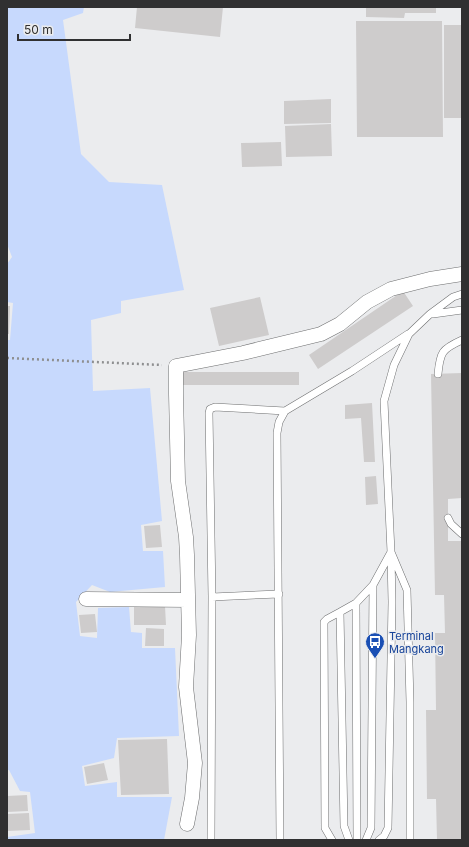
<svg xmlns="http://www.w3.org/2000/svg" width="469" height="847" font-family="Inter,sans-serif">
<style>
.green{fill:#c7d9fd}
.building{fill:#cecccc}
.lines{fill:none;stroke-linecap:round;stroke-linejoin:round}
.service-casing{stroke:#6d6e6f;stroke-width:8}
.minor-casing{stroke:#6d6e6f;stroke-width:15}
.path{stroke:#8e8f90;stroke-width:2.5;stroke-dasharray:2 3;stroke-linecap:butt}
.service{stroke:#fff;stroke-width:7}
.minor{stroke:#fff;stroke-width:14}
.labels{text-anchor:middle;stroke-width:3;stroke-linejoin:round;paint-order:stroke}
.transit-label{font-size:11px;fill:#164399;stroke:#ebecee;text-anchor:start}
</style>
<rect width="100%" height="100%" fill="#ebecee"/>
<!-- green -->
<path class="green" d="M7,7h77l-1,6 -20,7 18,134 28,28 53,3 22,105 -63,11v12l-30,7 2,71 57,-3 12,133 -21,4 2,26h20l2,36 -55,5 -18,-7 -16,17 4,34 17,2 1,-30 31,-1 2,25 11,1v15h33l4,88 -62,2 -3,20 -32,8 3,20 32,-4v15h55l-8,43h-157v-3l28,-4 -5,-41 -10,-1 -11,-21h-2v-430h3l3,-37 -6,-1v-38l5,-7 -5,-13z"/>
<!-- building -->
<path class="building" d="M137,7h86l-3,30 -85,-9z
M366,7h70v6h-31l-1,5 -38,-1z
M356,21h86l1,116h-86z
M444,25h18v93h-18z
M331,99v24l-47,1v-23z
M331,124l1,32 -46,1 -1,-31z
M281,142l1,24 -40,1 -1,-24z
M403,291l10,15 -95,63 -9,-14z
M260,297l9,38 -50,11 -9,-38z
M7,306h3l-1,28h-2z
M179,372h120v13h-119z
M462,373v125l-14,1v42h14v299h-25l-1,-41h-9l-1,-89h10l-1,-77h10l-1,-38h-9l-4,-221z
M372,403l3,59h-11l-3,-44 -16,1v-14z
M376,476l2,28 -12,1 -1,-28z
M160,525l2,22 -16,1 -2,-22z
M134,606h31l1,19h-32z
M95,614l2,18 -16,1 -2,-18z
M146,628l18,1v17h-19z
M167,739l2,55 -48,1 -3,-55z
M104,763l4,17 -21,4 -3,-17z
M27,795l1,16 -21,1v-16z
M29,813l1,17 -23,1v-17z"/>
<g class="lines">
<defs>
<path id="service" d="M433,314l29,-4
M438,374c2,-22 4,-25 24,-34
M448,518l3,6 11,10
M212,597l67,-3
M211,840l1,-243 -3,-184 1,-4 5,-2 70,4
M280,840l-3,-407 2,-11 6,-11 67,-40 56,-37
M332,840l-7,-12 -1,-206 3,-3 13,-7
M349,840l-5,-14 -4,-214 16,-9
M357,840l-1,-237 17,-18
M366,840l5,-12 2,-243 18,-33
M379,840l5,-4 4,-8 4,-226 -1,-46
M410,840v-138l-3,-112 -16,-38 -7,-151 10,-36 15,-31 21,-20 23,-17 9,-3"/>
<path id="minor" d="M86,599l102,1
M187,824l5,-26 3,-35 -9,-76 3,-52 -2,-80 -1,-18 -8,-56 -2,-87v-28l67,-13 78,-19 19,-10 27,-22 24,-13 39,-10 32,-5"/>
</defs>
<!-- service casing -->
<use href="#service" class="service-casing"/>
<!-- minor casing -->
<use href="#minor" class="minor-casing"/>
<!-- path -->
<path class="path" d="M7,358l155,7"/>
<!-- service -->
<use href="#service" class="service"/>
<!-- minor -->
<use href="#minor" class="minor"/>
</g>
<!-- icons -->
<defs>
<symbol id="bus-pin" viewBox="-11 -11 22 30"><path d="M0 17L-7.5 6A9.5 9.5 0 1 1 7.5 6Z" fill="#1a4fb4" stroke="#ebecee"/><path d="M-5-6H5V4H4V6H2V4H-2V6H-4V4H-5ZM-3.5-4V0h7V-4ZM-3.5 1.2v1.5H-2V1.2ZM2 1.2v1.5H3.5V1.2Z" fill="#fff"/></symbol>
</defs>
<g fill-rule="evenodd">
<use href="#bus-pin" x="364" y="631" width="22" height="30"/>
</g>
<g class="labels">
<!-- transit labels -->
<g class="transit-label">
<text x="389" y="640">Terminal<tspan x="389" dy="13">Mangkang</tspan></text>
</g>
</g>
<!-- border -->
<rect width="469" height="847" fill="none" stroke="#303031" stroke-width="16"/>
<!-- scale -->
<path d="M18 34v6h112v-6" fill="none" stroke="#303031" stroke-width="2"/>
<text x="24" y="34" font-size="12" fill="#303031" stroke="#ebecee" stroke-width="3" paint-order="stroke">50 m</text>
</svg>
